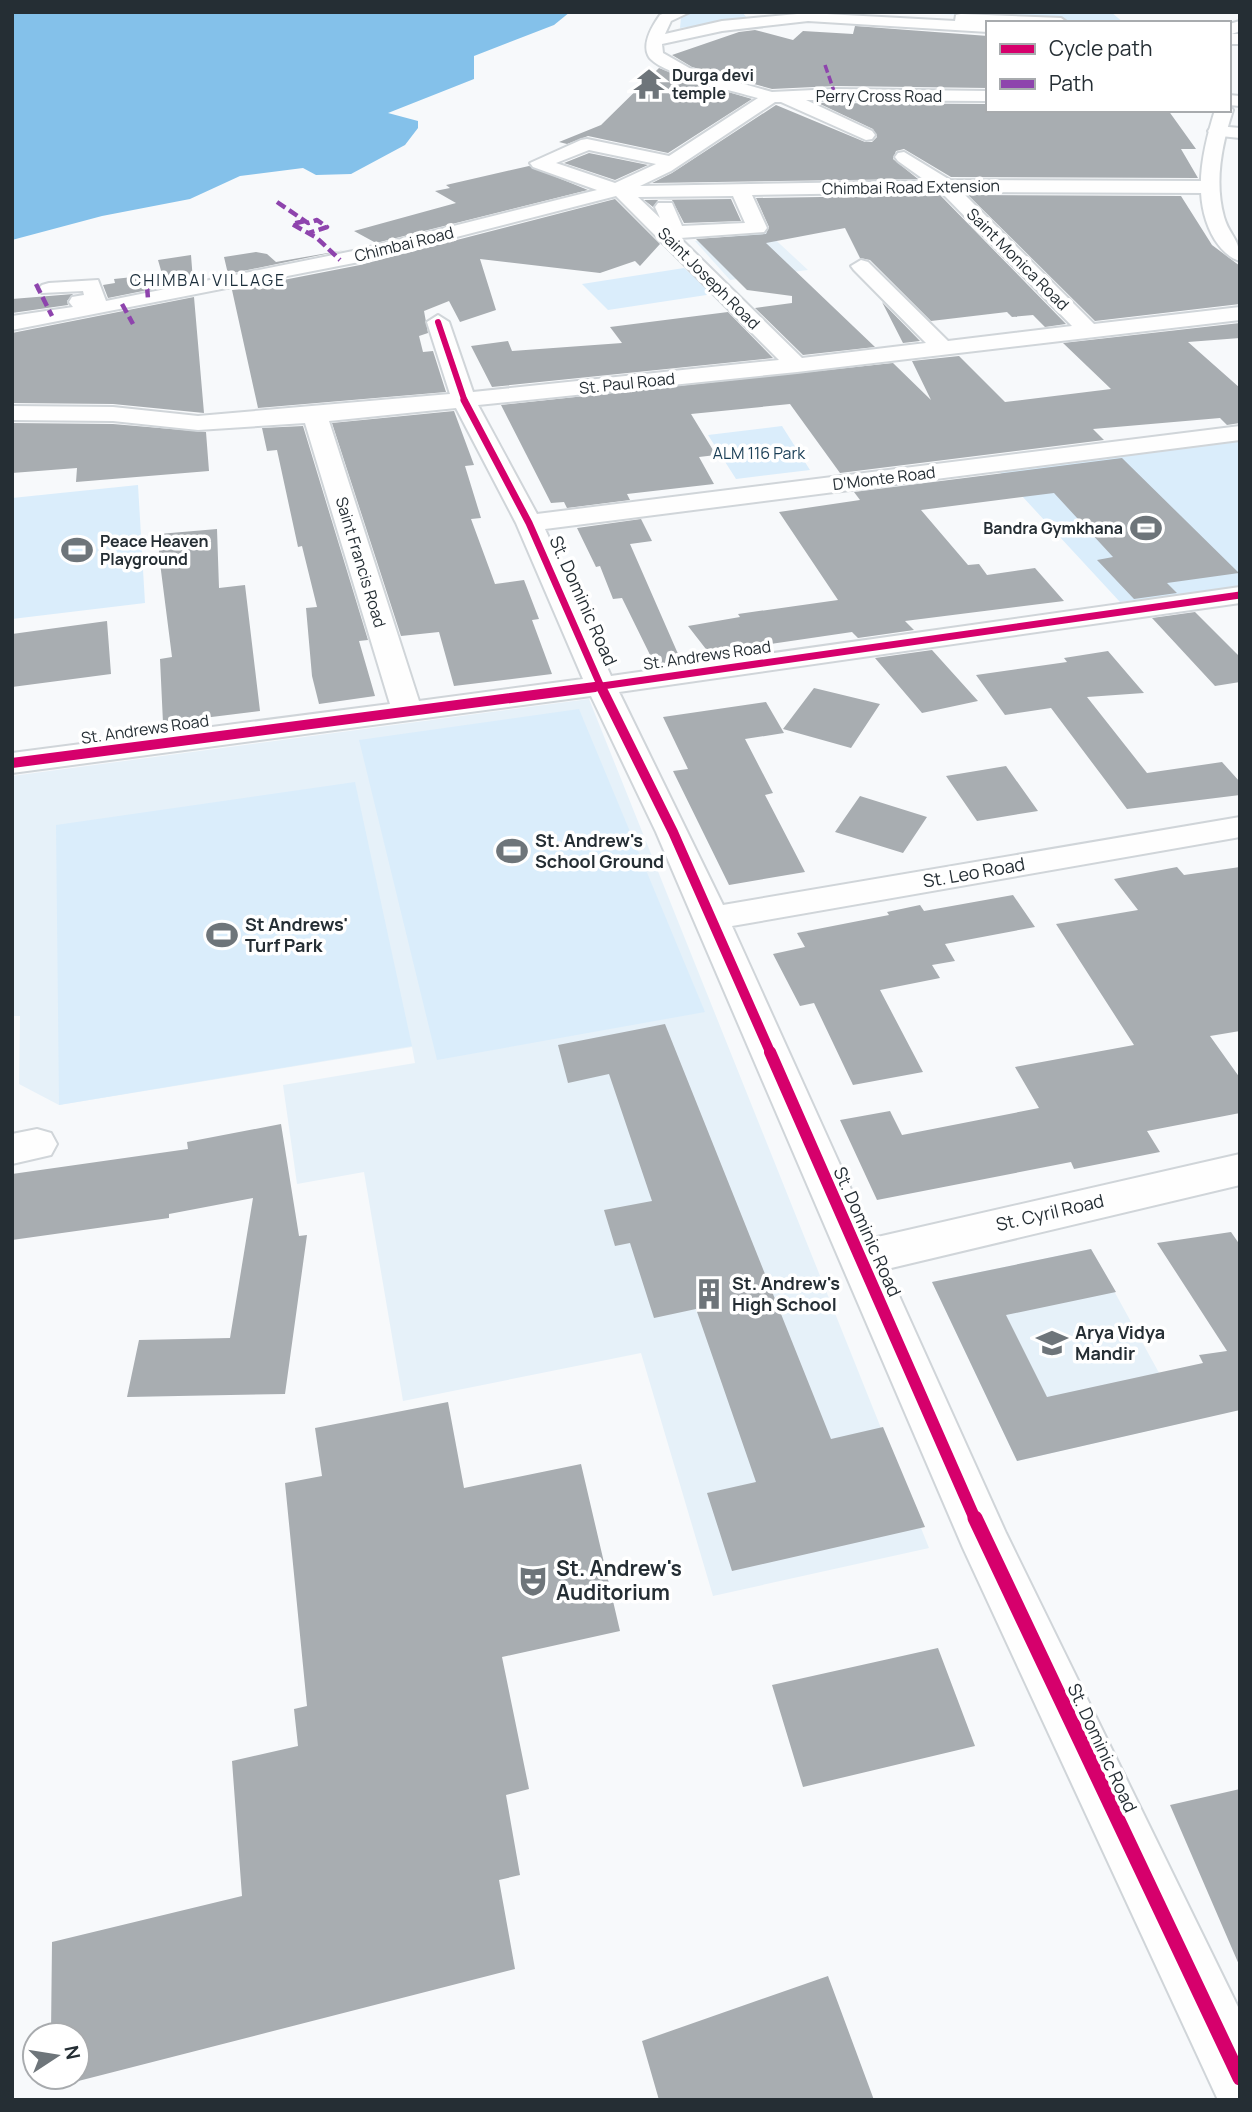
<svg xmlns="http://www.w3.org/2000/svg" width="1252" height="2112" font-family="Manrope,sans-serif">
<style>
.built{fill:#e6f1f9}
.green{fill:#daedfb}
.water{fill:#84c1ea}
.building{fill:#a8adb1}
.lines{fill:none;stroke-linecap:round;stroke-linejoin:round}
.minor-casing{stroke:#d0d5d9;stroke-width:4}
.major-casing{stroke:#d0d5d9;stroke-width:4}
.minor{fill:#fefefe;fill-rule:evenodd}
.major{fill:#fefefe;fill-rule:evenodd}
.quiet-far1{stroke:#8e44ad;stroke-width:3.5;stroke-dasharray:8 3.5;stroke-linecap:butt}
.quiet{stroke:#8e44ad;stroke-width:4.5;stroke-dasharray:10 4.5;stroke-linecap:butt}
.cycleway-far4-casing{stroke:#fff;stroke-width:9}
.cycleway-far3-casing{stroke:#fff;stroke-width:10}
.cycleway-far2-casing{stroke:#fff;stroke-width:13}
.cycleway-far1-casing{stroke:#fff;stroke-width:17}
.cycleway-casing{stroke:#fff;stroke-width:19}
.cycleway-far4{stroke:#d6006c;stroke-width:6}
.cycleway-far3{stroke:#d6006c;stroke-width:7}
.cycleway-far2{stroke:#d6006c;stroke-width:10}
.cycleway-far1{stroke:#d6006c;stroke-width:12}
.cycleway{stroke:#d6006c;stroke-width:15}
.labels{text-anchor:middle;stroke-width:7;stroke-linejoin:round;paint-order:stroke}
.far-poi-label{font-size:16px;font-weight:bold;fill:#252e34;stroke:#fff;text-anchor:start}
.far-street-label{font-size:16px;fill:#252e34;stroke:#fff}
.far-neighbourhood-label{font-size:16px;letter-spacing:2px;fill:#1c2e3b;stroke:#fff}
.far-park-label{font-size:16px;fill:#193e56;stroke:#fff}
.street-label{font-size:18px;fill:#252e34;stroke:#fff}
.poi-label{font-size:18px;font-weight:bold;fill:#252e34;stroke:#fff;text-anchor:start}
.near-poi-label{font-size:21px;font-weight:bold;fill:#252e34;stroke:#fff;text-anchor:start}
</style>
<rect width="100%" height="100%" fill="#f7f9fb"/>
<!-- built -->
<path class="built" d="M767,232l41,38 -78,10 -35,-39z
M589,699l340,849 -216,48 -72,-243 -238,48 -39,-229 -67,12 -14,-99 132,-22 -3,-16 -353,58 -40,-21 1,-68h-8v-240z
M1091,1249l95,173 -169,39 -85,-179z"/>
<!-- green -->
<path class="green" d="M694,12h48l6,7 -68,9 1,-11z
M899,12h212l13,11z
M684,268l29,26 -105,16 -26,-26z
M782,426l28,44 -74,9 -28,-44z
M1240,436v151l-120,15 -123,-133z
M138,485l7,118 -133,16v-121z
M579,709l126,303 -268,48 -78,-320z
M355,782l57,264 -353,59 -3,-280z"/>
<!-- water -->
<path class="water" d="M12,12h558l-16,13 -80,31v23l-86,34 30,8v7l-13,17 -54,29 -35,1 -13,-7 -63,8 -50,23 -88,17 -90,24z"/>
<!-- building -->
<path class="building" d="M855,26l133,10v52l-153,-2 -63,3 -80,-22 -20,-12 67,-23 16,-2 38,10 10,-9 50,3z
M659,68l38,15 55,16 -84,54 -80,-17 -21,8 -8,-2 42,-17z
M818,103l170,1v6h180l28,39h-15l17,29 -247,-1 -47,-28 -8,2 -3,8 25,20 -266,4 20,-10 104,-68 89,37h7l5,-5 -4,-8z
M589,153l59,12 -33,15 -51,-17z
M529,166l59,24 -212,53 -22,-12 102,-28 -21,-12 15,-3 -4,-3z
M940,195l126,129 -21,3 -12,-12 -21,2 -5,-5 -76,9 -61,-61 -10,-2 -15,-30 -79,15 109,104 -72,8 -48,-47 37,-5v-7l-45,-6 -51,-51 70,-5 3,-7 -13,-29z
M968,195l213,1 31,49 28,21v38l-145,17z
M615,199l45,45 -20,22 -5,-5 -35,12 -120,-14 16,51 -36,12 -11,-21 -25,10 4,22 -9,3 4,16 10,-1 13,41 -188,16 -26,-118 128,-25z
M731,199l10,22 -57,2 -12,-23h-14l-5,7 -9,-7z
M345,250l-117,24 -4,-17 32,-5 11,2 9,8z
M191,255l2,26 -85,17 -5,-13 12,-2 -1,-4 48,-5 -4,-14z
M73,294l-6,7 1,4 -56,8v-14z
M194,297l10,116 -91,-9 -101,-1v-70z
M882,302l38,39 -17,2z
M728,312l45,46 -281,29 -21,-41 37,-5 4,10 110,-8 -12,-16z
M1240,323v15l-52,4 52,46v35l-13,2 -7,-7 -127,11 11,11 -264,33 -50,-69 -99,10 25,41 -17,2 15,27 -87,10 3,6 -63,8 -3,-6 -13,1 -50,-98 392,-42 38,37 -19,-39 47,-5 46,46 106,-13 -48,-46z
M454,411l20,54 -9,1 16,52 -10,1 24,65 29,-4 15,39 -7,1 20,54 -98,12 -15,-54 -38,4 -69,-213z
M12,423l101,1 93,8 3,39 -133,11 1,-14 -65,5z
M303,426l65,214 -9,1 16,55 -56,8 -7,-28 -6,-68 11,-1 -15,-61 -4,1 -21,-97 -10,1 -5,-23z
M1122,458l117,115 -72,10 10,10 -43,6 -37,-39 16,-3 -59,-64 -133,17 47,55 11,-1 8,11 48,-7 29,33 -159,20 9,9 -56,8 -6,-6 -143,21 -21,-27 52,-9 -2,-3 100,-14 -59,-88 81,-12 -6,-8z
M641,519l11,22 -22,3 52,119 -3,1 -23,3 -34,-69 -9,1 -13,-33 -4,1 -19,-39z
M217,529l2,59 26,-3 15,126 -97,12 -3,-64 12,-2 -13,-102v-21z
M1195,612l45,45v25l-25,4 -63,-68z
M107,621l4,53 -99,13v-53z
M932,650l46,51 -56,12 -47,-55z
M1108,651l36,42 -57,4 60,76 75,-11 18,20v13l-113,14 -76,-101 -46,7 -29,-40 91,-13 -3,-4z
M814,688l66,16 -29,44 -68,-19z
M766,702l18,31 -39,6 28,54 -8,2 40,77 -76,13 -56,-114 15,-2 -25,-52z
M1006,766l32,45 -61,10 -31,-45z
M860,796l67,21 -24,36 -68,-21z
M1177,867l7,8 56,-8v164l-30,5 30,42v35l-93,18 13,21 -86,17 -3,-7 -194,38 -37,-80 50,-9 12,24 137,-27 -24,-41 119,-22 -78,-121 82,-14 -24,-31z
M1013,895l22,32 -90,17 10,17 -23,4 8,13 -60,12 43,82 -70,13 -39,-82 -14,3 -27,-52 32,-7 -8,-14 92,-18 -2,-3 33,-7 4,6z
M665,1024l166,415 52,-12 42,100 -193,44 -25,-78 49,-11 -60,-173 -42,9 -24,-75 -15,3 -11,-36 48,-9 -43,-127 -41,9 -10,-38z
M281,1124l18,112 8,-1 -22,159 -158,3 12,-57 91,-2 23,-140 -84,16v4l-157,22v-66l176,-25 -1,-7z
M1231,1232l9,13v165l-223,51 -85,-179 159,-33 25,43 -110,23 41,82 156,-34 -4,-8 28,-4 -70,-108z
M448,1402l16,86 117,-24 39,167 -118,26 27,132 -23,6 14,80 -21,5 16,89 -464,119v-11h26v-42h-26l1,-93 190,-46 -10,-135 66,-15 -4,-37 13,-3 -22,-223 37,-7 -7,-48z
M938,1648l37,98 -172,41 -31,-102z
M1240,1789v178l-70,-162z
M828,1976l46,124h-215l-17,-59z"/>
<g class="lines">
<defs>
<path id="minor" d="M667,12h23l-19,9 -6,13 57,-13 86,-8 147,8 1,-6 5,-1 100,4 7,5h-80v9l-180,-11 -86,10 -60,13 1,9 28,16 81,23 63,-3 153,2v10l-182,-1 66,31 3,4 -3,4 -6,1 -85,-38h-6l-104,69 -31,15 286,-5 -28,-20 -3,-4 3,-4 6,-1 46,28 258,1 9,6 -9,6 -246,-1 132,132 146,-17v13l-443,52 -319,33 59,109 703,-88v14l-695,89 66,147 629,-89v16l-621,89 104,213 517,-88v20l-508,89 141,312 367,-84v31l-353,84 119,264 234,478v89h-22l-255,-552 -307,-716 -65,-136 -579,77v-20l378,-49 -85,-281 -107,7 -85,-9 -101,-1v-14l101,1 85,9 252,-22 -23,-72 11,-7 11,7 24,70 306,-32 -163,-164 -257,66 -347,68v-14l61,-9 -4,-5 3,-5 12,-2 -1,-4 -41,2 -4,-4 4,-4 7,-2 49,-3 8,21 252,-51 239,-60 -64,-23 -3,-4 51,-23 6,-1 82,17 89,-58c-21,-6 -103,-25 -110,-43 -6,-13 5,-30 12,-40zM589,150l67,14 -41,19 -59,-20zM941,192l131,134 -124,15 -80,-79 -7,-2 -10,6 3,4 72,73 -124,15 -122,-120 84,-6 3,-4 -15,-33zM733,196l12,27 -63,3 -10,-23h-14l-3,4 5,11 -22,-21zM456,408l60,115 67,156 -164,22 -90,-280z
M1229,34h11v10h-11z
M1229,95l11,1v10l-11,-1z
M1217,126l23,2v10l-29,-3 -3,-4 3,-4z
M37,1129l14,4 6,11 -6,11 -39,9v-30z"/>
<path id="major" d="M1240,21v10l-11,4v-11z
M1230,106l3,4c-11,34 -19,71 -9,107 6,20 16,21 16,44 -11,-3 -19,-12 -25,-21 -24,-40 -13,-88 0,-130h14z"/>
</defs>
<!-- minor casing -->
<use href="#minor" class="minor-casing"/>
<!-- major casing -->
<use href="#major" class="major-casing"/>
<!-- minor -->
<use href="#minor" class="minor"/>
<!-- major -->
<use href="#major" class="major"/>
<!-- quiet-far1 -->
<path class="quiet-far1" d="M825,65l10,29"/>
<!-- quiet -->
<path class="quiet" d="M277,202l31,21 9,-3 10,7 -18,6
M305,221l-13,3 25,14 23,22
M146,273l2,26
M36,284l16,32
M122,304l11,20"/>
<defs>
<path id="cycleway-far4" d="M438,322l27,80"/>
<path id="cycleway-far3" d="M464,400l65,123 73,166
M581,689l659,-94"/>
<path id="cycleway-far2" d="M601,687l72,145 98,222
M12,763l583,-76"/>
<path id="cycleway-far1" d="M770,1052l205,467"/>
<path id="cycleway" d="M975,1518l265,560"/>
</defs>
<!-- cycleway-far4 casing -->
<use href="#cycleway-far4" class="cycleway-far4-casing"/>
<!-- cycleway-far3 casing -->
<use href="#cycleway-far3" class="cycleway-far3-casing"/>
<!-- cycleway-far2 casing -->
<use href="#cycleway-far2" class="cycleway-far2-casing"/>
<!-- cycleway-far1 casing -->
<use href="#cycleway-far1" class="cycleway-far1-casing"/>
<!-- cycleway casing -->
<use href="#cycleway" class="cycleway-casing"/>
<!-- cycleway-far4 -->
<use href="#cycleway-far4" class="cycleway-far4"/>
<!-- cycleway-far3 -->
<use href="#cycleway-far3" class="cycleway-far3"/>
<!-- cycleway-far2 -->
<use href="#cycleway-far2" class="cycleway-far2"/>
<!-- cycleway-far1 -->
<use href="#cycleway-far1" class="cycleway-far1"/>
<!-- cycleway -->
<use href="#cycleway" class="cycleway"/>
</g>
<!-- icons -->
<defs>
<symbol id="temple-bare" viewBox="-9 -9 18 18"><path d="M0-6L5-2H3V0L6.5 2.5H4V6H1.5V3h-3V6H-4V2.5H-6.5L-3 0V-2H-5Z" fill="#6e757a" stroke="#fff" stroke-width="2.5" paint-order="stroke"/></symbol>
<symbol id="stadium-bare" viewBox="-9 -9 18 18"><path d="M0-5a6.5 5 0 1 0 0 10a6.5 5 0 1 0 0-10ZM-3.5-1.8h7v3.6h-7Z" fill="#6e757a" stroke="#fff" stroke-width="2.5" paint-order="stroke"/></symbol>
<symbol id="building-bare" viewBox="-9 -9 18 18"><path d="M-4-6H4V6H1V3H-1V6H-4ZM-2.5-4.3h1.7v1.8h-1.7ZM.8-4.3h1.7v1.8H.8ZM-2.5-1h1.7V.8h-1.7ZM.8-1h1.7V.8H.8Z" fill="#6e757a" stroke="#fff" stroke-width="2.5" paint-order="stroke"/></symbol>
<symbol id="school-bare" viewBox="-9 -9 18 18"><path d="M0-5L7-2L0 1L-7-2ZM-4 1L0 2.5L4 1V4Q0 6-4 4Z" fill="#6e757a" stroke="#fff" stroke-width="2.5" paint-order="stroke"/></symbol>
<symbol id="theatre-bare" viewBox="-9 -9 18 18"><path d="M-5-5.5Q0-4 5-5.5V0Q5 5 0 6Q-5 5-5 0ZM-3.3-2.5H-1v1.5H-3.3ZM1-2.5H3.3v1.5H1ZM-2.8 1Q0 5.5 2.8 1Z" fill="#6e757a" stroke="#fff" stroke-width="2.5" paint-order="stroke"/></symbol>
</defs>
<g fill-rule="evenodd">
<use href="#temple-bare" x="627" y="62" width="44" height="44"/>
<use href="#stadium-bare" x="1124" y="506" width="44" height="44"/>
<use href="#stadium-bare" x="55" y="528" width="44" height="44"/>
<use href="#stadium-bare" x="490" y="829" width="44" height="44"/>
<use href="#stadium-bare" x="200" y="913" width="44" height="44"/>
<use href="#building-bare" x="687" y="1272" width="44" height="44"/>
<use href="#school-bare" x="1030" y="1321" width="44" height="44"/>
<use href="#theatre-bare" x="511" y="1559" width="44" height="44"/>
</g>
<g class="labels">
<!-- far-poi labels -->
<g class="far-poi-label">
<text x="672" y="81">Durga devi<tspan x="672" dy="18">temple</tspan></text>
<text x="1123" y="534" text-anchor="end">Bandra Gymkhana</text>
<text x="100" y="547">Peace Heaven<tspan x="100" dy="18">Playground</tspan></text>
</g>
<!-- far-street labels -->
<g class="far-street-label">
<text x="879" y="102">Perry Cross Road</text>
<text transform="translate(911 187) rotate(-1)" y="6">Chimbai Road Extension</text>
<text transform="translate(404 244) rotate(-14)" y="6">Chimbai Road</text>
<text transform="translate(1018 259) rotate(45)" y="6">Saint Monica Road</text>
<text transform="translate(709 278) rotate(45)" y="6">Saint Joseph Road</text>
<text transform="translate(627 383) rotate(-6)" y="6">St. Paul Road</text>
<text transform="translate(884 478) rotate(-7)" y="6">D'Monte Road</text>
<text transform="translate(361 562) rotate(73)" y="6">Saint Francis Road</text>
<text transform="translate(707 655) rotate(-8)" y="6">St. Andrews Road</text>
<text transform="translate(145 729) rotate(-8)" y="6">St. Andrews Road</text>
</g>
<!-- far-neighbourhood labels -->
<g class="far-neighbourhood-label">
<text x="208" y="286">CHIMBAI VILLAGE</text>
</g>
<!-- far-park labels -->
<g class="far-park-label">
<text x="759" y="459">ALM 116 Park</text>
</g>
<!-- street labels -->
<g class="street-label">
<text transform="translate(583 601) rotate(66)" y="6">St. Dominic Road</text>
<text transform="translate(974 873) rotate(-10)" y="6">St. Leo Road</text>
<text transform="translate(1050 1213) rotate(-13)" y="6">St. Cyril Road</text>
<text transform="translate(867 1232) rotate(66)" y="6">St. Dominic Road</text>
<text transform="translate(1102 1748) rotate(65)" y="6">St. Dominic Road</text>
</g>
<!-- poi labels -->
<g class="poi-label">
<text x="535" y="847">St. Andrew's<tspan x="535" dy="21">School Ground</tspan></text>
<text x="245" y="931">St Andrews'<tspan x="245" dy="21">Turf Park</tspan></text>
<text x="732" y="1290">St. Andrew's<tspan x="732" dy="21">High School</tspan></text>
<text x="1075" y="1339">Arya Vidya<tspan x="1075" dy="21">Mandir</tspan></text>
</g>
<!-- near-poi labels -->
<g class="near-poi-label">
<text x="556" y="1576">St. Andrew's<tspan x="556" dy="24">Auditorium</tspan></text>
</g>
</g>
<!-- border -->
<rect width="1252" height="2112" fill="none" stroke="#252e34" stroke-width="28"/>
<!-- legend -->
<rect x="986" y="21" width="245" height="91" fill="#ffffff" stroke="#a8abae" stroke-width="2"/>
<rect x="1000" y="44" width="35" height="10" fill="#d6006c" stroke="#a8abae" stroke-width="2"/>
<text x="1049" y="56" font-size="21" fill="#252e34">Cycle path</text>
<rect x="1000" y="79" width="35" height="10" fill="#8e44ad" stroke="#a8abae" stroke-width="2"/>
<text x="1049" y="91" font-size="21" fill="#252e34">Path</text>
<!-- north arrow -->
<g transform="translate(56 2056) rotate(78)"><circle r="33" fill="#ffffff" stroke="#a8abae" stroke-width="2"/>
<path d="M0-5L12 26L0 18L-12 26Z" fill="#6e757a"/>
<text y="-10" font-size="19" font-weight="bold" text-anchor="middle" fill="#252e34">N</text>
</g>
</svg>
